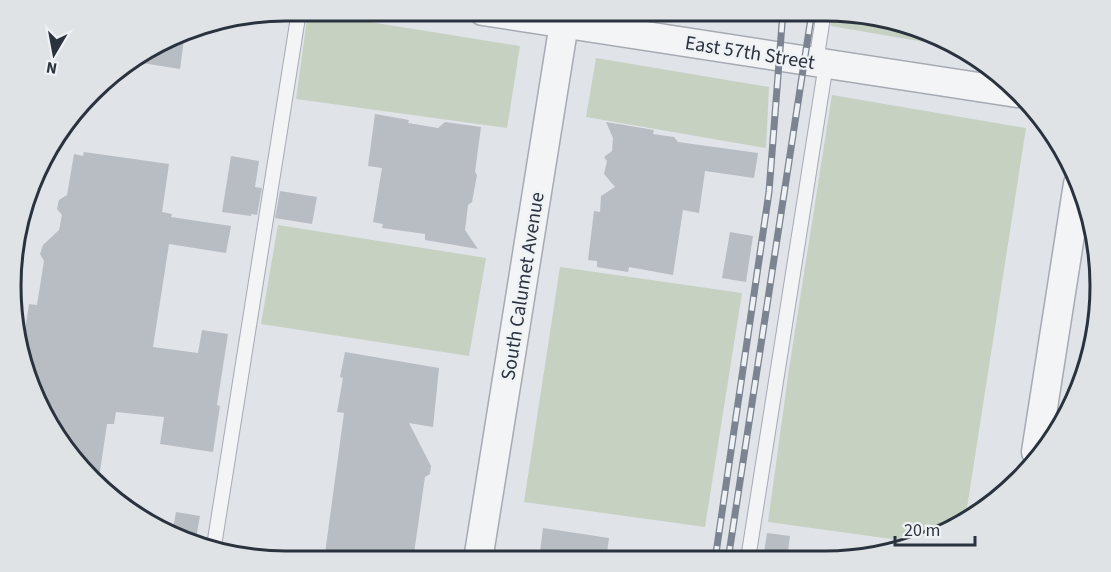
<svg xmlns="http://www.w3.org/2000/svg" width="1111" height="572" font-family="'Source Sans 3',sans-serif">
<style>
.green{fill:#c6d1c2}
.building{fill:#b8bdc4}
.lines{fill:none;stroke-linecap:round;stroke-linejoin:round}
.service-casing{stroke:#a6aab2;stroke-width:16}
.minor-casing{stroke:#a6aab2;stroke-width:31}
.service{stroke:#f2f4f6;stroke-width:14}
.minor{stroke:#f2f4f6;stroke-width:28}
.rail-casing{stroke:#7b8490;stroke-width:7}
.rail{stroke:#eff2f5;stroke-width:4.5;stroke-dasharray:14;stroke-linecap:butt}
.labels{text-anchor:middle;stroke-width:4.5;stroke-linejoin:round;paint-order:stroke}
.street-label{font-size:20px;fill:#2a323e;stroke:#eff2f5}
.rim{fill:none;stroke:#2a323e;stroke-width:3}
</style>
<rect width="100%" height="100%" fill="#e0e3e8"/>
<!-- green -->
<path class="green" d="M833,11h10l104,28 12,9 -128,-22z
M308,12l212,34 -13,82 -211,-29z
M596,58l173,29 -3,61 -180,-31z
M832,95l194,33 -61,393 -34,19 -10,3 -153,-21 21,-153z
M278,225l208,33 -17,98 -208,-32z
M560,267l182,26 -37,234 -181,-25z
M1095,267l5,37 -26,95z"/>
<!-- building -->
<path class="building" d="M185,32l-5,37 -50,-8z
M375,114l34,6 -1,3 30,5 7,-6 36,5 -6,45 2,3 -5,27 -4,3 -3,25 13,19 -53,-9v-6l-43,-6 1,-4 -10,-2 9,-54 -14,-2z
M606,122l48,8 -1,4 21,3 4,5 80,11 -4,25 -49,-7 -6,42 -16,-3 -10,65 -44,-8 -1,5 -31,-5v-6l-9,-1 6,-49 6,1 1,-16 14,-9 -11,-13 3,-13 -3,-4 8,-6 1,-13z
M84,152l85,12 -7,48 10,2 -1,3 60,9 -5,27 -57,-9 -16,103 45,6 4,-23 26,4 -11,71 3,1 -7,46 -53,-8 4,-27 -48,-5 -2,12h-7l-9,61 -7,-4 -59,-89 -10,-42 7,-46 8,1 7,-44 -4,-7 3,-9 16,-15 3,-15 -5,-6 2,-9 8,-5 7,-41 9,2z
M231,156l28,5 -4,26 7,1 -5,27 -6,-1v2l-29,-4z
M280,191l37,6 -5,27 -37,-6z
M730,232l23,4 -7,46 -24,-4z
M345,352l94,16 -6,59 -24,-4 22,43 -1,8 -5,3 -12,83 -89,1 20,-148 -7,-1 6,-34 -3,-1z
M176,512l24,4 -4,22 -24,-4z
M543,528l66,10 -3,22h-67z
M767,533l23,3 -3,23h-24z"/>
<g class="lines">
<defs>
<path id="service" d="M816,62l8,-51
M214,546l85,-535
M748,559l78,-495"/>
<path id="minor" d="M483,11l534,82
M1036,452l42,-268
M478,560l88,-549"/>
</defs>
<!-- service casing -->
<use href="#service" class="service-casing"/>
<!-- minor casing -->
<use href="#minor" class="minor-casing"/>
<!-- service -->
<use href="#service" class="service"/>
<!-- minor -->
<use href="#minor" class="minor"/>
<defs>
<path id="rail" d="M715,560l54,-368 14,-181
M728,560l84,-549"/>
</defs>
<!-- rail casing -->
<use href="#rail" class="rail-casing"/>
<!-- rail -->
<use href="#rail" class="rail"/>
</g>
<g class="labels">
<!-- street labels -->
<g class="street-label">
<text transform="translate(750 52) rotate(9)" y="7">East 57th Street</text>
<text transform="translate(522 286) rotate(-81)" y="7">South Calumet Avenue</text>
</g>
</g>
<!-- crop -->
<path d="M0 0H1111V572H0ZM286 21H825A265 265 0 0 1 1090 286V286A265 265 0 0 1 825 551H286A265 265 0 0 1 21 286V286A265 265 0 0 1 286 21Z" fill="#dfe3e6" fill-rule="evenodd"/>
<path class="rim" d="M286 21H825A265 265 0 0 1 1090 286V286A265 265 0 0 1 825 551H286A265 265 0 0 1 21 286V286A265 265 0 0 1 286 21Z"/>
<!-- north arrow -->
<g transform="translate(54 54) rotate(190)" stroke="#eff2f5" stroke-width="4.5" paint-order="stroke">
<path d="M0-4.5L10 22L0 15L-10 22Z" fill="#2a323e"/>
<text y="-9" font-size="16" font-weight="bold" text-anchor="middle" fill="#2a323e">N</text>
</g>
<!-- scale -->
<path d="M895 536v9h80v-9" fill="none" stroke="#2a323e" stroke-width="3"/>
<text x="904" y="536" font-size="18" fill="#2a323e" stroke="#eff2f5" stroke-width="4.5" paint-order="stroke">20 m</text>
</svg>
